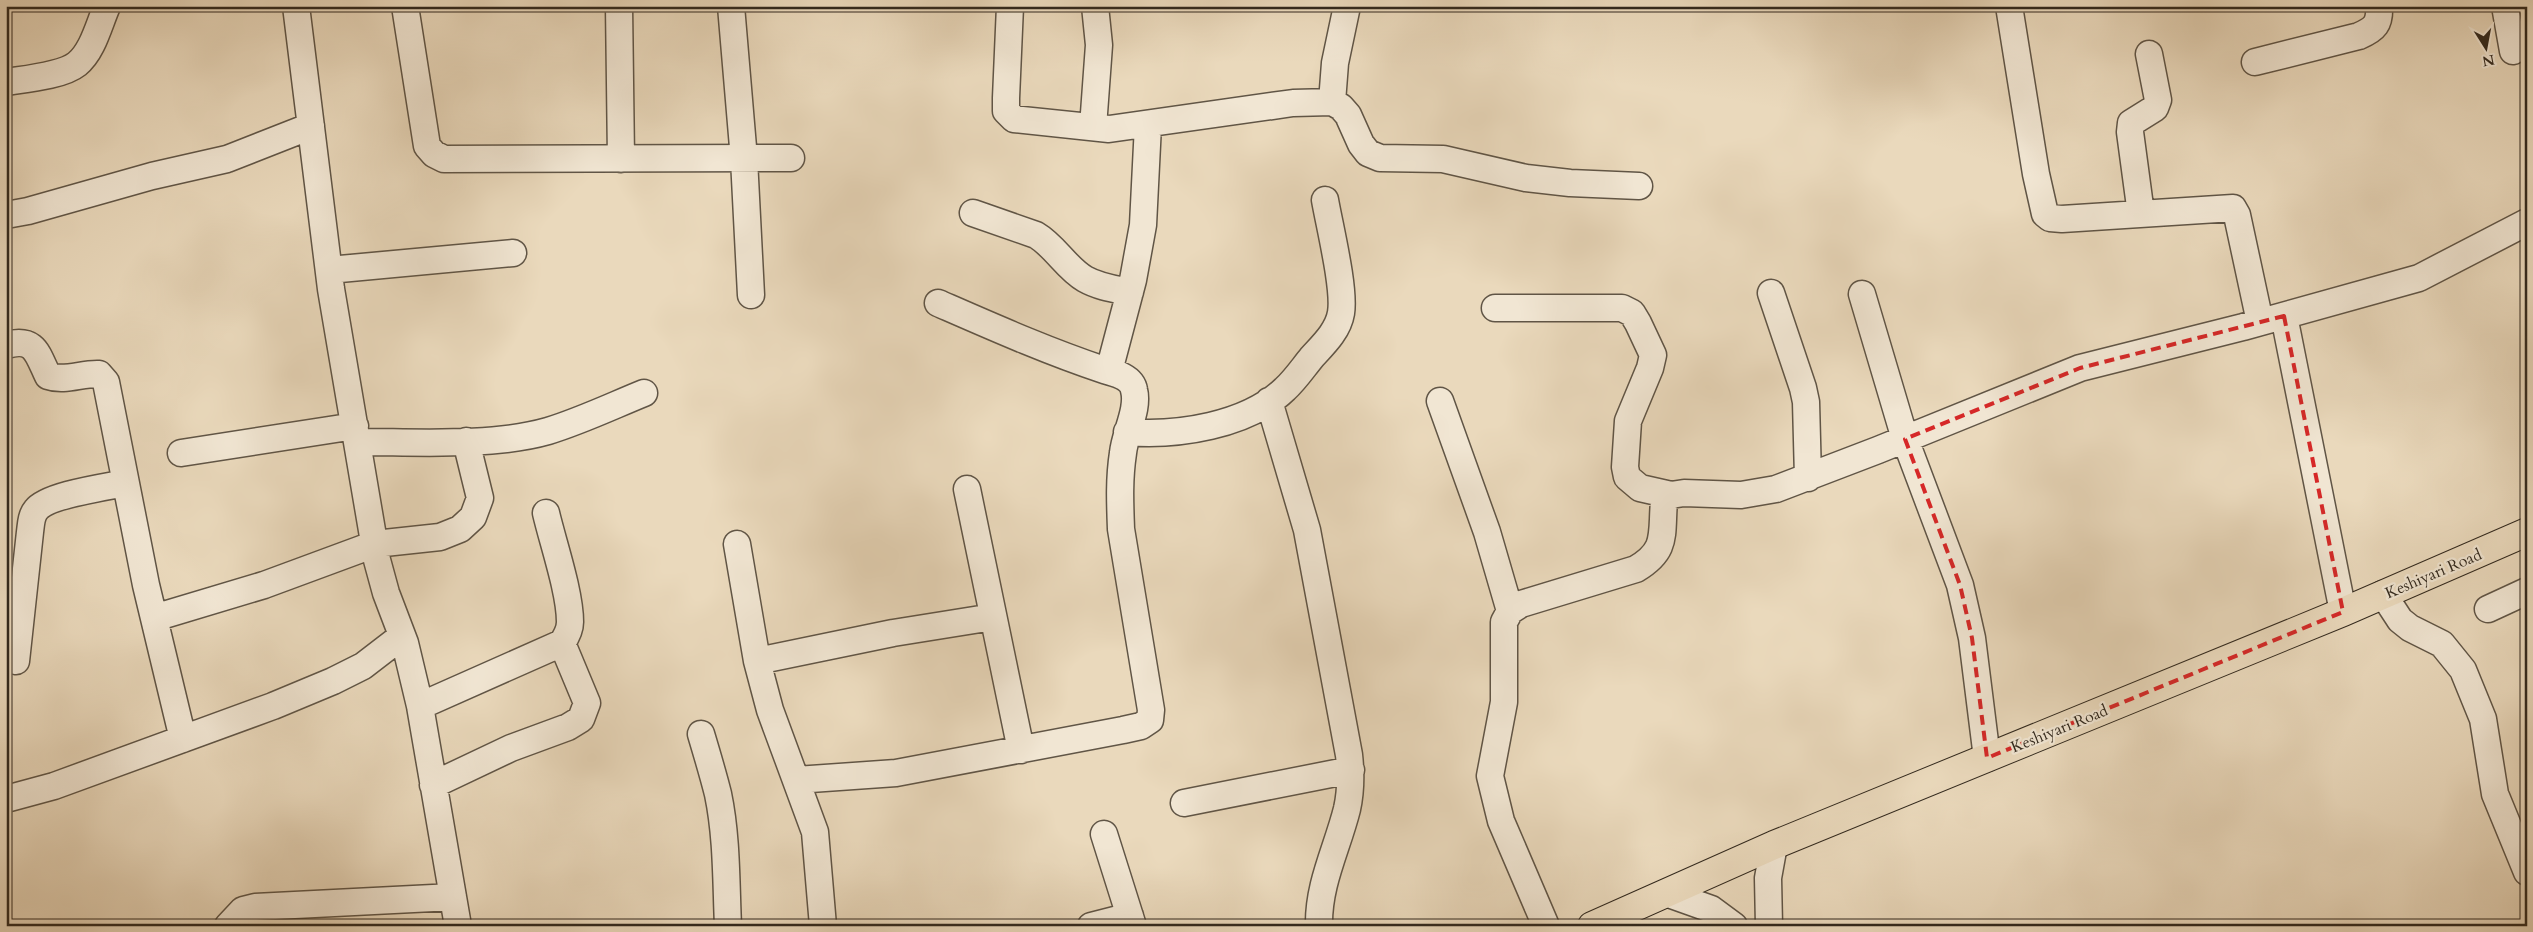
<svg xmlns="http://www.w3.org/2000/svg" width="2533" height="932" font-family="Cardo,serif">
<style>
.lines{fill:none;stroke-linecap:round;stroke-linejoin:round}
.minor-casing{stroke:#605546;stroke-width:29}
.major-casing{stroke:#32291e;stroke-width:30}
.minor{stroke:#f1e6d3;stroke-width:26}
.major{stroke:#ead9bc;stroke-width:28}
.marked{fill:none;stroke:#d62828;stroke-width:4;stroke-dasharray:10 6;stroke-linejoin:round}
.labels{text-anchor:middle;stroke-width:4.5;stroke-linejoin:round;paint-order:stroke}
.street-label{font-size:16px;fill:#32291e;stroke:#f1e6d3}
</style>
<rect width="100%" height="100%" fill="#ead9bc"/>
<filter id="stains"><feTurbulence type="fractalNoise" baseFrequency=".004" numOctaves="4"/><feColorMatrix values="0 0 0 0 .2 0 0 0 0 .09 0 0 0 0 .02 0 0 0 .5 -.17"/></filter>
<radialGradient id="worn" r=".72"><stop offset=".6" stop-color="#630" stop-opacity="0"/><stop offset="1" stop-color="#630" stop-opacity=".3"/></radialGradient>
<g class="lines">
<defs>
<path id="minor" d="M296,6l35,283 46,271 9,33 19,50 15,63 38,220
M405,6l22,140 7,8 10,5 347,-1
M619,6l2,153
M731,6l13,153 7,136
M1010,6l-4,92v13l8,8 95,10 184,-26 39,-1 9,5 7,8 13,29 7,9 12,5 63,1 83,19 44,5 69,3
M2009,6l27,168 9,40 5,4 12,1 171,-11 4,7 23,107
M2505,6l8,45
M2255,62l104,-26c16,-7 21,-12 20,-30
M6,82c19,-3 56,-6 71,-18 16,-13 22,-40 30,-58
M1332,102l3,-39 12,-57
M1093,127l6,-82 -4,-39
M973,213l63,22c19,11 30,33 49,44 14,8 30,10 45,13
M2141,214l-11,-82 1,-9 24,-15 3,-8 -9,-46
M6,215l22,-4 124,-35 75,-17 84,-33
M329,270l184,-17
M1771,293l32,95 3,14 2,76
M1862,294l43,145 55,146 12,53 15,120
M1495,308h127l10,5 6,10 15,32 -3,13 -22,53 -3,46 2,10 13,11 31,7
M2284,316l59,296
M6,345c29,-8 31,8 42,31 17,6 34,-3 51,-2l7,8 40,203 37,154
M1109,371l24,-91 10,-55 5,-100
M1269,401l38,129 42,225c2,18 2,36 -2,54 -10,40 -29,75 -28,117
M1440,401l47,131 23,79
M1127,432c50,4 120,-6 158,-43 10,-9 18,-21 27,-32 11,-12 26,-26 29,-44 4,-24 -11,-85 -16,-113
M359,442c58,0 133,5 189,-11 33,-10 64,-25 96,-38
M181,453l174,-27
M967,489l54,261
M737,544l20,117 13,49 45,122 8,94
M2383,594l17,26 10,8 32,16 21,26 20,49 12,75 32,78
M2488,609l39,-18
M154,618l110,-33 111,-41 65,-7 20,-8 13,-12 7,-19 -14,-57
M16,661l14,-129c1,-7 1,-16 6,-22 11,-15 70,-23 89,-27
M757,661l136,-28 100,-16
M420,706l142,-63c4,-6 8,-13 8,-21 0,-30 -17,-79 -24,-109
M701,734c6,20 12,40 17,60 9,43 8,88 10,132
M796,780l100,-7 227,-43 18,-4 9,-6 1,-10 -30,-181c-1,-26 -2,-50 2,-76 2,-20 16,-44 11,-63 -2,-13 -19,-17 -30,-20 -57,-19 -111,-43 -166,-67
M433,785l78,-37 57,-21 13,-8 6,-16 -25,-60
M6,799l48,-13 219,-80 60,-25 30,-15 39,-30
M1184,803l167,-33
M1104,834l29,92
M1666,893l45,16 23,17
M228,926l15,-16 12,-3 198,-10
M1091,926l39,-10
M1546,926l-45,-105 -11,-45 14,-74v-80l6,-11 11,-7 115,-35c32,-19 25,-34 28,-68l7,-6 13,-2 57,2 35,-6 102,-39 202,-82 163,-41 176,-49 108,-56
M1769,926l-1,-48 6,-33"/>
<path id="major" d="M1592,926l182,-81 569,-233 184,-80"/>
</defs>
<!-- minor casing -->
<use href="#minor" class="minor-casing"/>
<!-- major casing -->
<use href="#major" class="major-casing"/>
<!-- minor -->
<use href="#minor" class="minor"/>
<!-- major -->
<use href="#major" class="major"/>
</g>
<!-- marked area -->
<path class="marked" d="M2284,316l59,296 -356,146 -15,-120 -12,-53 -55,-146 175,-71z"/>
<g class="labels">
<!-- street labels -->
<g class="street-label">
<text transform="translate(2433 573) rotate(-23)" y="6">Keshiyari Road</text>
<text transform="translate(2059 728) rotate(-22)" y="6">Keshiyari Road</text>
</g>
</g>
<!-- margin -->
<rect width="2533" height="932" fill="none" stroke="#ead9bc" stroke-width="25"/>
<rect x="8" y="8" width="2518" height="917" fill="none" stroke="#32291e" stroke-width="2.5"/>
<rect x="12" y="12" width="2508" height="907" fill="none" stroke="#32291e"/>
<!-- north arrow -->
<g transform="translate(2486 48) rotate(169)" stroke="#f1e6d3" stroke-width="4" paint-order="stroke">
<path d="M0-4L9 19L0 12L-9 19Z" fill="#32291e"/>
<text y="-8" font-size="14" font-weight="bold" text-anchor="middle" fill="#32291e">N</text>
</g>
<rect width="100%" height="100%" filter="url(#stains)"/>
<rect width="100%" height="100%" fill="url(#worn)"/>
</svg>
